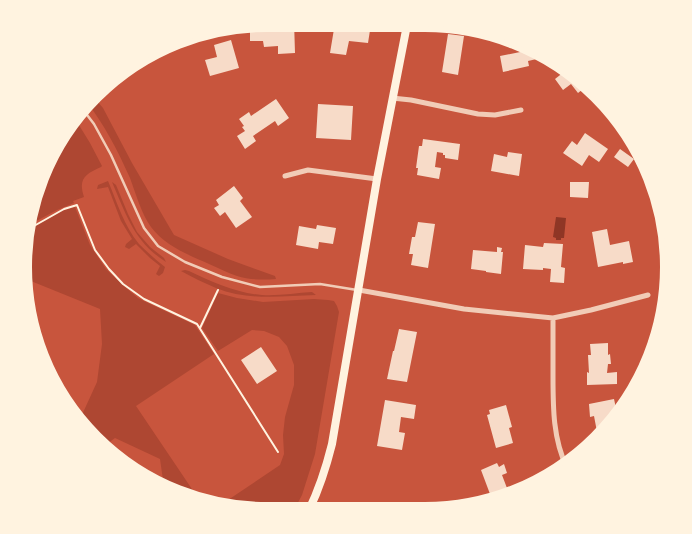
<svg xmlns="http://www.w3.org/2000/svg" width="692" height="534" font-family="'Alegreya Sans',sans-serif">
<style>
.green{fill:#ae4732}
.water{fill:#8f3625}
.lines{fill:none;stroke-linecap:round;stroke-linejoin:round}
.stream{stroke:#8f3625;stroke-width:4}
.building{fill:#f7dbc8}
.path{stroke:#fff3e0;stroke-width:2}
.service{stroke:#f1ccb7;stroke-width:2.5}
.minor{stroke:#f1ccb7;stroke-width:5}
.secondary{stroke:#fff3e0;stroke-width:8}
.rim{fill:none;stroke:#fff3e0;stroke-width:6}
</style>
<rect width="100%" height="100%" fill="#c8553d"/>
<!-- green -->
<path class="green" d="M91,94l12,14 29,55 42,72 54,24 47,17 1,3c-12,1 -27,1 -39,-3 -9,-3 -18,-8 -28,-12 -20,-9 -44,-18 -58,-37 -10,-14 -15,-33 -21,-49 -12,-27 -26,-54 -44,-77z
M74,117l16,26 12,23 -1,1c-16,7 -23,12 -17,30l-11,4 1,2 -17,7 -32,17 3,-24 25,-59z
M108,181c9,21 16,45 31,63 8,8 17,16 26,23l-2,6 -4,3 -3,-2 4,-8 -10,-8 -14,-14 -7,5 -4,-2 1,-3 6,-5 -11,-18 -13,-34 -11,2 1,-4z
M112,182l4,3 12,29 9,18 13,15 14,11 2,4c-32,-20 -40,-48 -54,-80z
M75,207l15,38 16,24 19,18 13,11 10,5 47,22 19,29 -78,52 66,98c-11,-2 -32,-7 -38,-17l-4,-28 -45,-21 -11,8 -26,-25 3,-4 16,-35 5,-38 -2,-35 -79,-32 -1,-10 5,-35 37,-21z
M185,270l4,1c23,11 47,22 73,24 17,1 34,-2 50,-3l4,3c-34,1 -68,6 -100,-7 -12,-5 -24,-11 -35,-17z
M218,293l19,5 26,4 51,-3 14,1 6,1 3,5 2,6 -24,142 -13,41 -9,17h-59l-18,-4 64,-43 4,-11 -1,-19 2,-18 9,-32v-20l-7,-19 -8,-9 -15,-6 -12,-1 -34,21 -16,-23z"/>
<!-- water -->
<path class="water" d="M556,217l10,1 -2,20h-3v2h-5v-2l-3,-1z"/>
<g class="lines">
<!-- stream -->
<path class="stream" d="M655,190l12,57"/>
</g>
<!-- building -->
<path class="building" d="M267,20l27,1 1,32 -17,1v-8l-14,1 -1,-6h-13v-19z
M335,23l36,1 -3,19 -19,-2 -3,14 -16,-2z
M448,34l16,2 -6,39 -16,-3z
M231,40l8,28 -29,8 -5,-16 12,-3 -3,-12z
M524,45l16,8 1,5 -13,3 1,5 -26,6 -3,-16 25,-5z
M569,68l6,3 13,14 -10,8 -7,-9 -8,6 -8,-11z
M276,99l13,19 -11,8 -3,-5 -22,15 3,5 -11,8 -8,-13 8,-5 -3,-4 2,-1 -5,-7 10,-7 2,4z
M318,104l35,2 -2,34 -35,-2z
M585,133l23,16 -9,13 -10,-7 -7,11 -19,-13 9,-12 5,4z
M423,139l37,5 -2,16 -13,-2v-3h-2v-2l-6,-1 -2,15 6,1 -2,11 -22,-4 1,-7h-2l3,-22h3z
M620,149l14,10 -6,8 -14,-10z
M508,152l14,2 -3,22 -28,-5 3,-17 13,3z
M570,182h19l-1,16 -18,-1z
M234,186l9,12 -3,3 12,16 -16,11 -11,-16 -5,4 -6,-8 5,-3 -3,-5z
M418,222l17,2 -7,44 -17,-3 2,-11h-4l3,-17h3z
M317,225l19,3 -3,16 -14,-2 -1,7 -22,-4 3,-19 17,3z
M607,229l3,16 19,-4 4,21 -10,2v-2l-25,5 -6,-35z
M544,243l19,1 -2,23 4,1 -1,15 -14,-1 1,-13 -8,-1v2l-20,-1 2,-24 18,2z
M497,247l5,1 -1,4h2l-2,22 -15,-2v-1l-15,-2 2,-19 24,2z
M399,329l18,3 -10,50 -20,-3 6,-28h1z
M608,343v12l2,-1 1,10h-3l-1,9 10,-1v12l-30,1v-13l2,1 -1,-18h3l-1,-11z
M261,347l16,24 -20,13 -16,-24z
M614,399l3,14 -6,1 2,8 -15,15 -4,-21 -4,1 -1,-13z
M385,400l31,5 -2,14 -13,-2 -2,15 6,1 -3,17 -25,-4z
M506,405l6,22 -3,1 4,15 -17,5 -9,-33 3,-1 -1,-4z
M497,463l2,4 5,-3 3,9 -5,2 8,21 -17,6 -12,-32z"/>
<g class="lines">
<!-- path -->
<path class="path" d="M25,231l39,-22 13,-4 18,45 14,19 14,15 21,15 53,25 81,128
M200,328l18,-38"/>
<!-- service -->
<path class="service" d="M81,107l13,17 17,31 33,73 14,18 27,16 37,15 38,10 60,-3 37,6"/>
<!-- minor -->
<path class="minor" d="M392,98l19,2 67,14 17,1 26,-5
M285,176l23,-6 69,9
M359,290l105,19 89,9 38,-8 57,-15
M553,318c0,19 0,39 0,58 0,32 0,63 14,92"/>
<!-- secondary -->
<path class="secondary" d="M308,512c11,-22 18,-44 24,-68l45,-265 30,-154"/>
</g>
<!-- crop -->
<path d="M0 0H692V534H0ZM267 29H425A238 238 0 0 1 663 267V267A238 238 0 0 1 425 505H267A238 238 0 0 1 29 267V267A238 238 0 0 1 267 29Z" fill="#fff3e0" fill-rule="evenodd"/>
<path class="rim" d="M267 29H425A238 238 0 0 1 663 267V267A238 238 0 0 1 425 505H267A238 238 0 0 1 29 267V267A238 238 0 0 1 267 29Z"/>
</svg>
